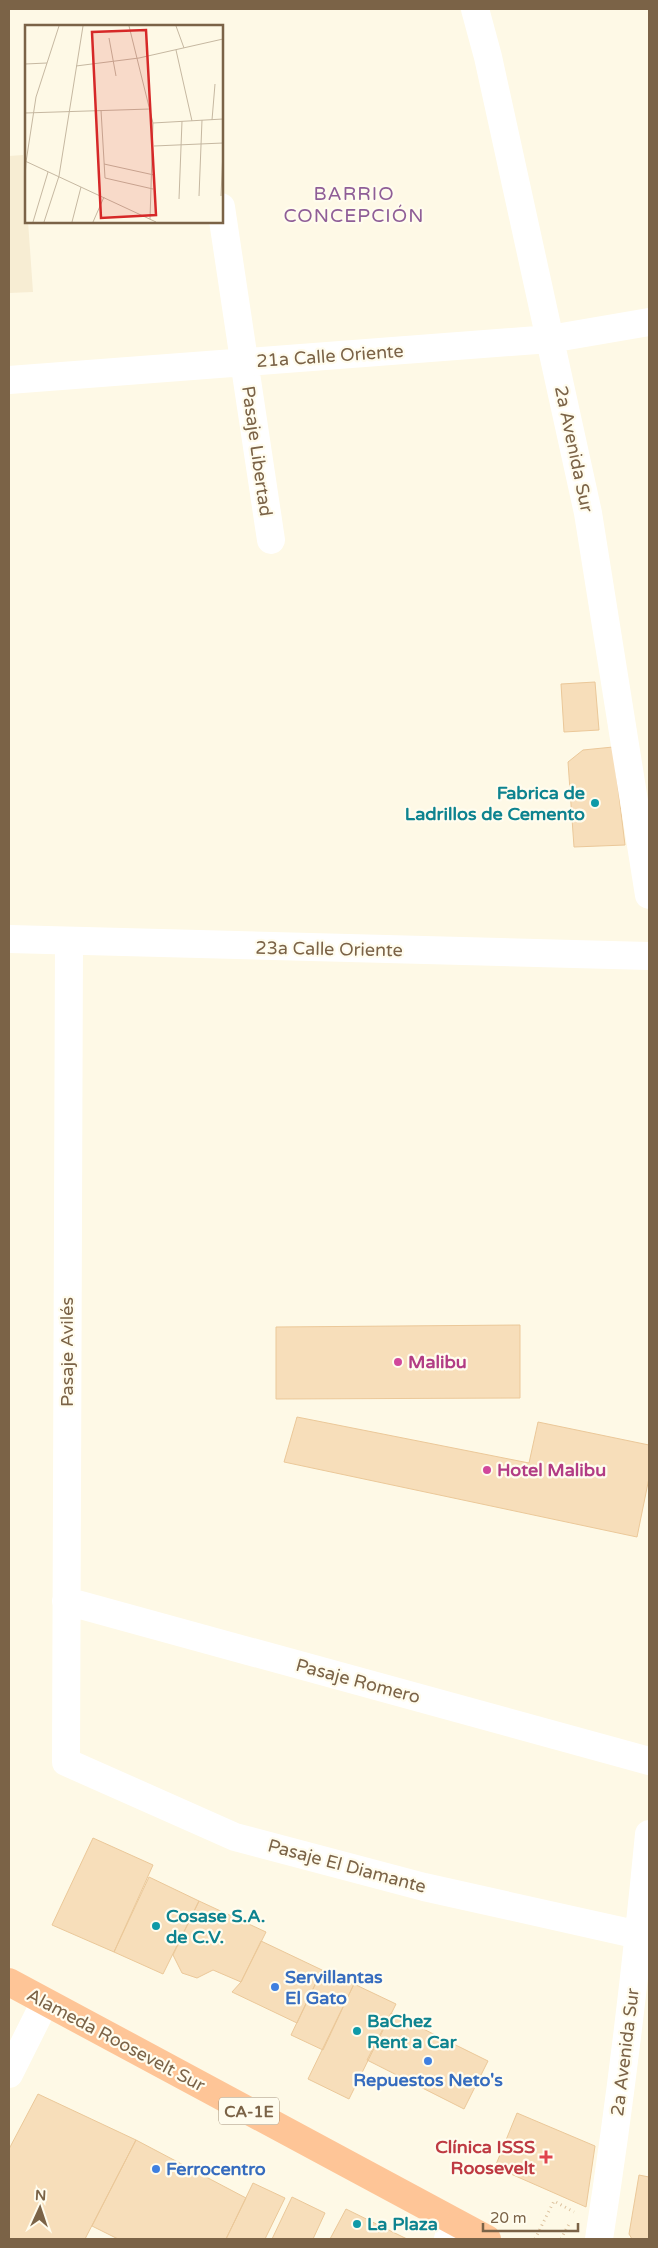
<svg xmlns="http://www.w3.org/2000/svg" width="658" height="2248" font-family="'Varela Round',sans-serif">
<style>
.residential{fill:#f7edd3}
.building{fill:#f7deba;stroke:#ebc899}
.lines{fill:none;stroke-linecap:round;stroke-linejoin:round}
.path{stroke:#dcc19d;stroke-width:3;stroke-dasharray:1 4;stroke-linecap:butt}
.minor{stroke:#fff;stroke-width:28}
.highway{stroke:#fec597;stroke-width:28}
.culture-dot{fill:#0f9aa8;stroke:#fffcee;stroke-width:2}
.hotel-dot{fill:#d1479c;stroke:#fffcee;stroke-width:2}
.shop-dot{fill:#3f7fe0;stroke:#fffcee;stroke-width:2}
.health-dot{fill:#e0444e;stroke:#fffcee;stroke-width:2}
.labels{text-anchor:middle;stroke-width:4.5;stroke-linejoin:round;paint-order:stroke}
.shield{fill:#fffcee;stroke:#a39179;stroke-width:1}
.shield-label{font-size:16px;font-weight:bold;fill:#7b6347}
.street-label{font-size:18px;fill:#7b6347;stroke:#fffcee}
.culture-label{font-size:18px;font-weight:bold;fill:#0d838f;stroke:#fffcee;text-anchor:start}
.hotel-label{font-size:18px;font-weight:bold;fill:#b23c85;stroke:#fffcee;text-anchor:start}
.shop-label{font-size:18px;font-weight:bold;fill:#366cbe;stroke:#fffcee;text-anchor:start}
.health-label{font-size:18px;font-weight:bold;fill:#be3a42;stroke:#fffcee;text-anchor:end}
.neighbourhood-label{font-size:19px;letter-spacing:1px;fill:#8f5e97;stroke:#fffcee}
.inset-road{fill:none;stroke:#c6b8a1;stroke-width:1}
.view{fill:#d62828;fill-opacity:0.15;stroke:#d62828;stroke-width:2.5}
.inset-edge{fill:none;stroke:#7b6347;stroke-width:2.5}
</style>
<rect width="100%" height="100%" fill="#fef9e6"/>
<!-- residential -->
<path class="residential" d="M23,155l3,66h2l5,71 -24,1v-137z"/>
<!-- building -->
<path class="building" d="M595,682l4,48 -35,2 -3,-48z
M613,747l12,98 -51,2 -6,-85 15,-12z
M520,1325v73l-244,1v-72z
M297,1417l232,46 9,-41 111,23v33l-12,59 -353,-75z
M93,1838l60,27 -39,87 -62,-27z
M149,1877l50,24 -36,73 -49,-22z
M199,1901l67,31 -25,50 -28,-12 -16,8 -15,-5 -9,-18z
M261,1941l61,29 -25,53 -65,-31 9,-10z
M322,1970l32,14 -31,66 -32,-15z
M354,1984l42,20 -47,95 -41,-20z
M391,2013l97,48 -24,48 -97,-49z
M38,2094l98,46 -51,99h-76v-90z
M517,2113l78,33 -9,61 -91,-40z
M136,2140l110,58 -20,41h-108l-26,-13z
M639,2175l10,2v62h-17l-3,-5z
M253,2183l32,15 -20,41h-39z
M292,2197l33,16 -12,26h-41z
M346,2209l61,30h-77z"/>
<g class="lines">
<!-- path -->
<path class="path" d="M535,2239l19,-38 20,11
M561,2239l8,-15"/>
<!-- minor -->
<path class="minor" d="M475,9l13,48 100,456 61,382
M221,207l50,333
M9,380l541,-41 99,-17
M9,939l640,17
M69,942l-3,820 169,75 189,50 215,48
M66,1601l583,160
M9,2074l36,-72
M448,2239l5,-18
M599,2239c21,-134 37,-270 50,-405"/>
<!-- highway -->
<path class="highway" d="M9,1982l478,257"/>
</g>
<!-- markers -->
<g class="culture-dot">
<circle cx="595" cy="803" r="5"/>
<circle cx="156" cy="1926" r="5"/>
<circle cx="357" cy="2031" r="5"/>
<circle cx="357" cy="2224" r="5"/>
</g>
<g class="hotel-dot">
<circle cx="398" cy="1362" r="5"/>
<circle cx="487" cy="1470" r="5"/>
</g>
<g class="shop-dot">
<circle cx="275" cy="1987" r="5"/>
<circle cx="428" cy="2061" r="5"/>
<circle cx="156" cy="2169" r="5"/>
</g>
<path class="health-dot" d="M543.5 2149.5h5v5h5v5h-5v5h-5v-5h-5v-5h5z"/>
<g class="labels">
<!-- shield labels -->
<rect class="shield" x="219" y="2097.5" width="60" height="27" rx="4"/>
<g class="shield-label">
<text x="249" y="2117">CA-1E</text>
</g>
<!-- street labels -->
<g class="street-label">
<text transform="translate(330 356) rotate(-4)" y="6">21a Calle Oriente</text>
<text transform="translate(574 449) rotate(78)" y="6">2a Avenida Sur</text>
<text transform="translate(257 451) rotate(82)" y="6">Pasaje Libertad</text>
<text transform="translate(329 949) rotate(1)" y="6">23a Calle Oriente</text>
<text transform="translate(67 1352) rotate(-90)" y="6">Pasaje Avilés</text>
<text transform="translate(358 1681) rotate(15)" y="6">Pasaje Romero</text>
<text transform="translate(347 1866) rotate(15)" y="6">Pasaje El Diamante</text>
<text transform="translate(116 2040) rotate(28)" y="6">Alameda Roosevelt Sur</text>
<text transform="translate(625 2052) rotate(-83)" y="6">2a Avenida Sur</text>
</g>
<!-- culture labels -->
<g class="culture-label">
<text x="585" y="799" text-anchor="end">Fabrica de<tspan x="585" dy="21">Ladrillos de Cemento</tspan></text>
<text x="166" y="1922">Cosase S.A.<tspan x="166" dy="21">de C.V.</tspan></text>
<text x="367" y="2027">BaChez<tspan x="367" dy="21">Rent a Car</tspan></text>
<text x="367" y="2230">La Plaza</text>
</g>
<!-- hotel labels -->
<g class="hotel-label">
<text x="408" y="1368">Malibu</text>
<text x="497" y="1476">Hotel Malibu</text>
</g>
<!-- shop labels -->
<g class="shop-label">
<text x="285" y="1983">Servillantas<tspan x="285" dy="21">El Gato</tspan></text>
<text x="428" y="2086" text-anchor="middle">Repuestos Neto's</text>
<text x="166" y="2175">Ferrocentro</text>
</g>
<!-- health labels -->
<g class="health-label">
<text x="535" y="2153">Clínica ISSS<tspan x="535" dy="21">Roosevelt</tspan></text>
</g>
<!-- neighbourhood labels -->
<g class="neighbourhood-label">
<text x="354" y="200">BARRIO<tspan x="354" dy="22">CONCEPCIÓN</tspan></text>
</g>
</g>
<!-- overview -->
<g transform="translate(25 25)">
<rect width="198" height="198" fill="#fef9e6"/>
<path class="inset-road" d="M104,1l24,97 -3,96M151,1l8,22M84,13l7,38M151,25l16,71M0,39l22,-1M51,41l63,-8 84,-19M76,85l4,68 48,11M0,88l125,-4M187,95l3,-36M128,98l70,-4M129,121l69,-3M0,136l131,61M1,137l10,-65 23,-71M79,139l50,11M0,153l1,-16M174,171l3,-76M196,171l2,-46M154,174l3,-78M8,197l15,-50M19,197l15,-46 24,-150M47,197l9,-35M68,197l11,-25"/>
<path class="view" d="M121,5l10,185 -55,3 -9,-186z"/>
<rect width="198" height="198" class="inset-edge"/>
</g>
<!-- border -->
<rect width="658" height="2248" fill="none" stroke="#7b6347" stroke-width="20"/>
<!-- north arrow -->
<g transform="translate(40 2208) rotate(3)" stroke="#fffcee" stroke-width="4" paint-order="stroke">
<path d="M0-4L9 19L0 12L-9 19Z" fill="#7b6347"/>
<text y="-8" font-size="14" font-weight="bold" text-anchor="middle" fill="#7b6347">N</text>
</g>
<!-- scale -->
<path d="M483 2223v8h95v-8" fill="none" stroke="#7b6347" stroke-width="2.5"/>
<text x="490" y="2223" font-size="15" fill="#7b6347" stroke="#fffcee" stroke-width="4" paint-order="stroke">20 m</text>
</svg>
